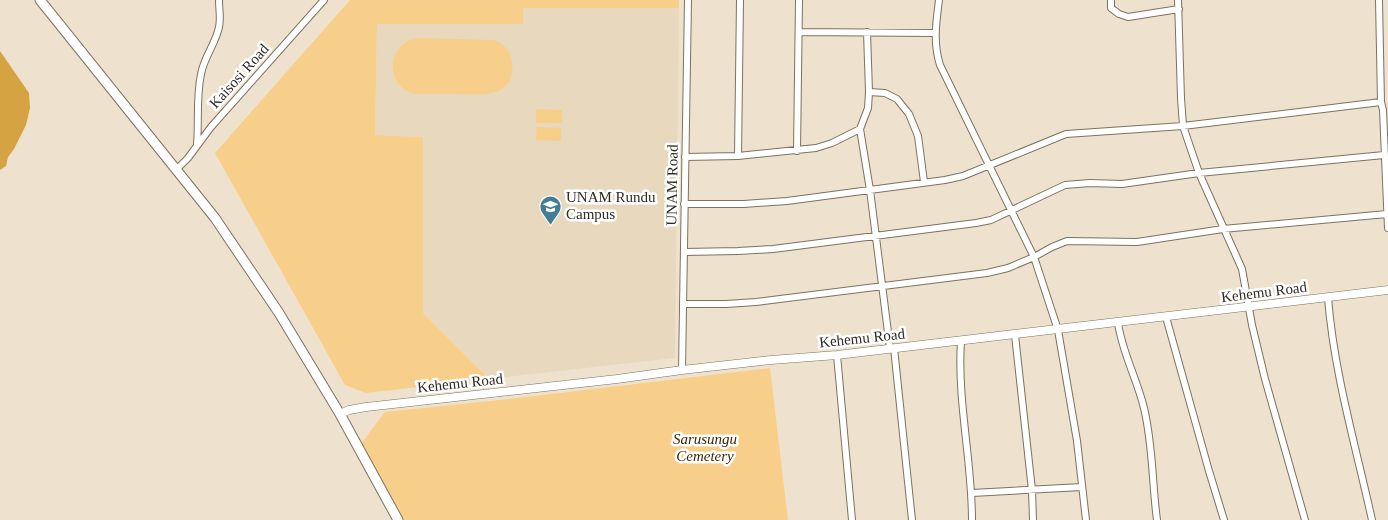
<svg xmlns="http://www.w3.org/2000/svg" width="1388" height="520" font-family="Georgia,serif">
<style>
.built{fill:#e8d8be}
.green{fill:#f8cf8a}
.water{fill:#d6a342}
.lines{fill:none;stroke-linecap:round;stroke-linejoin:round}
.minor-casing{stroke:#7c7260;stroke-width:8}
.tertiary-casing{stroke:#7c7260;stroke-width:9}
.secondary-casing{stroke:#7c7260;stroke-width:11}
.minor{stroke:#fff;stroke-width:6}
.tertiary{stroke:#fff;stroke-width:8}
.secondary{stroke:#fff;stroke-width:9}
.labels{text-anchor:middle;stroke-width:5;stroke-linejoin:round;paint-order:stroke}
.street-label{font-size:15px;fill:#2f2b23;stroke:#fff}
.poi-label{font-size:15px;fill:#2f2b23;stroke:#fff;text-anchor:start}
.park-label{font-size:15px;font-style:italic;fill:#3d2900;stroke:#fff}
</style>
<rect width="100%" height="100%" fill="#eee2cf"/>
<!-- built -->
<path class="built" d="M523,7l156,1 -4,350 -186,21 -66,-66v-176l-48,-2 2,-111h145z"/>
<!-- green -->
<path class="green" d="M350,0h329v8h-156v16h-146l-2,111 48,2v176l66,66 -123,14 -21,-8 -130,-232z
M417,38l77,2c10,4 17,11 18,23 4,35 -30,32 -54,31 -14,0 -29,0 -43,0 -4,-1 -8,-3 -11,-5 -16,-12 -15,-36 2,-47 3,-2 7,-3 11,-4z
M536,109l26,1v13h-26z
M537,127l24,1v13l-25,-1z
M770,368l18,152h-385l-43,-75 25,-33 124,-13z"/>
<!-- water -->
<path class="water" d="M0,51l29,42 1,15 -4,17 -12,24 -6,8 -2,9 -6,4z"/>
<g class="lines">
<defs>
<path id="minor" d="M939,0c-3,23 -6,43 1,65l94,192 24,73 19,111 9,79
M1111,0v8l8,6 9,3 51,-8
M1178,0l3,98 2,28 16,47 43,96 10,56 13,54 40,141
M1379,0l2,102 2,8 5,118
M799,32l136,1
M867,32l2,60 -1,16 -8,21 10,61 20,158
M869,92l16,1 12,6 12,15 9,22 6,46
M197,144c2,-23 -1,-46 4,-70 3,-17 15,-31 18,-47 2,-8 0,-18 0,-27
M797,151l2,-151
M738,156l2,-156
M685,157l53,-1 78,-8 16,-5 28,-14
M176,170l12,-12 23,-31 113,-127
M684,204h60l43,-3 158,-21 18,-4 103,-42 117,-8 198,-24
M684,252l54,-1 35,-2 203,-26 15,-3 74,-35 25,-2 32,1 77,-11 185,-18
M1328,298c6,75 28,149 44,222
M683,304h43l30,-2 231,-29 21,-5 26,-11 18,-10 15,-6 70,1 86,-13 164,-15
M1166,317l43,154 15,49
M1118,323c4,29 19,56 26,85 9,37 8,75 13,112
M1015,335l17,155 1,30
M961,341c-4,60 11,119 11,179
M894,348l18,172
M837,355l15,165
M682,370l6,-370
M972,493l110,-6"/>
<path id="tertiary" d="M340,414l9,-4 17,-3 251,-28 65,-9 89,-10 66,-5 551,-65"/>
<path id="secondary" d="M40,0l175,218 64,95 61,101 58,106"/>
</defs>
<!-- minor casing -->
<use href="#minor" class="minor-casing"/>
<!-- tertiary casing -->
<use href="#tertiary" class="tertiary-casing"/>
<!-- secondary casing -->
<use href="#secondary" class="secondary-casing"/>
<!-- minor -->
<use href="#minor" class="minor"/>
<!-- tertiary -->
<use href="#tertiary" class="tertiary"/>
<!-- secondary -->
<use href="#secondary" class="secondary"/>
</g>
<!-- icons -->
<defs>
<symbol id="school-pin" viewBox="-11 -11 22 30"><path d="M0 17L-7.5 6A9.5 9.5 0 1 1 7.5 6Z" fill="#417d95" stroke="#fff"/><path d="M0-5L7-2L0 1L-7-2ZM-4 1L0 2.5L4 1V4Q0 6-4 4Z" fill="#fff"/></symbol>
</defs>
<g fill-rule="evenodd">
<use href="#school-pin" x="538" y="194" width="25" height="34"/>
</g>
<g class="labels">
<!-- street labels -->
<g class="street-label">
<text transform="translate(239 76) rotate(-48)" y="5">Kaisosi Road</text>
<text transform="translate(672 185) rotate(-89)" y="5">UNAM Road</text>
<text transform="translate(1264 292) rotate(-7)" y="5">Kehemu Road</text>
<text transform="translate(862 338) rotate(-6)" y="5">Kehemu Road</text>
<text transform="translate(460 383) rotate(-6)" y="5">Kehemu Road</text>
</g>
<!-- poi labels -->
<g class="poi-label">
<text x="566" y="202">UNAM Rundu<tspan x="566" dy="17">Campus</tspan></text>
</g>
<!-- park labels -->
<g class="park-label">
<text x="705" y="444">Sarusungu<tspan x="705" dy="17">Cemetery</tspan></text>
</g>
</g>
</svg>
